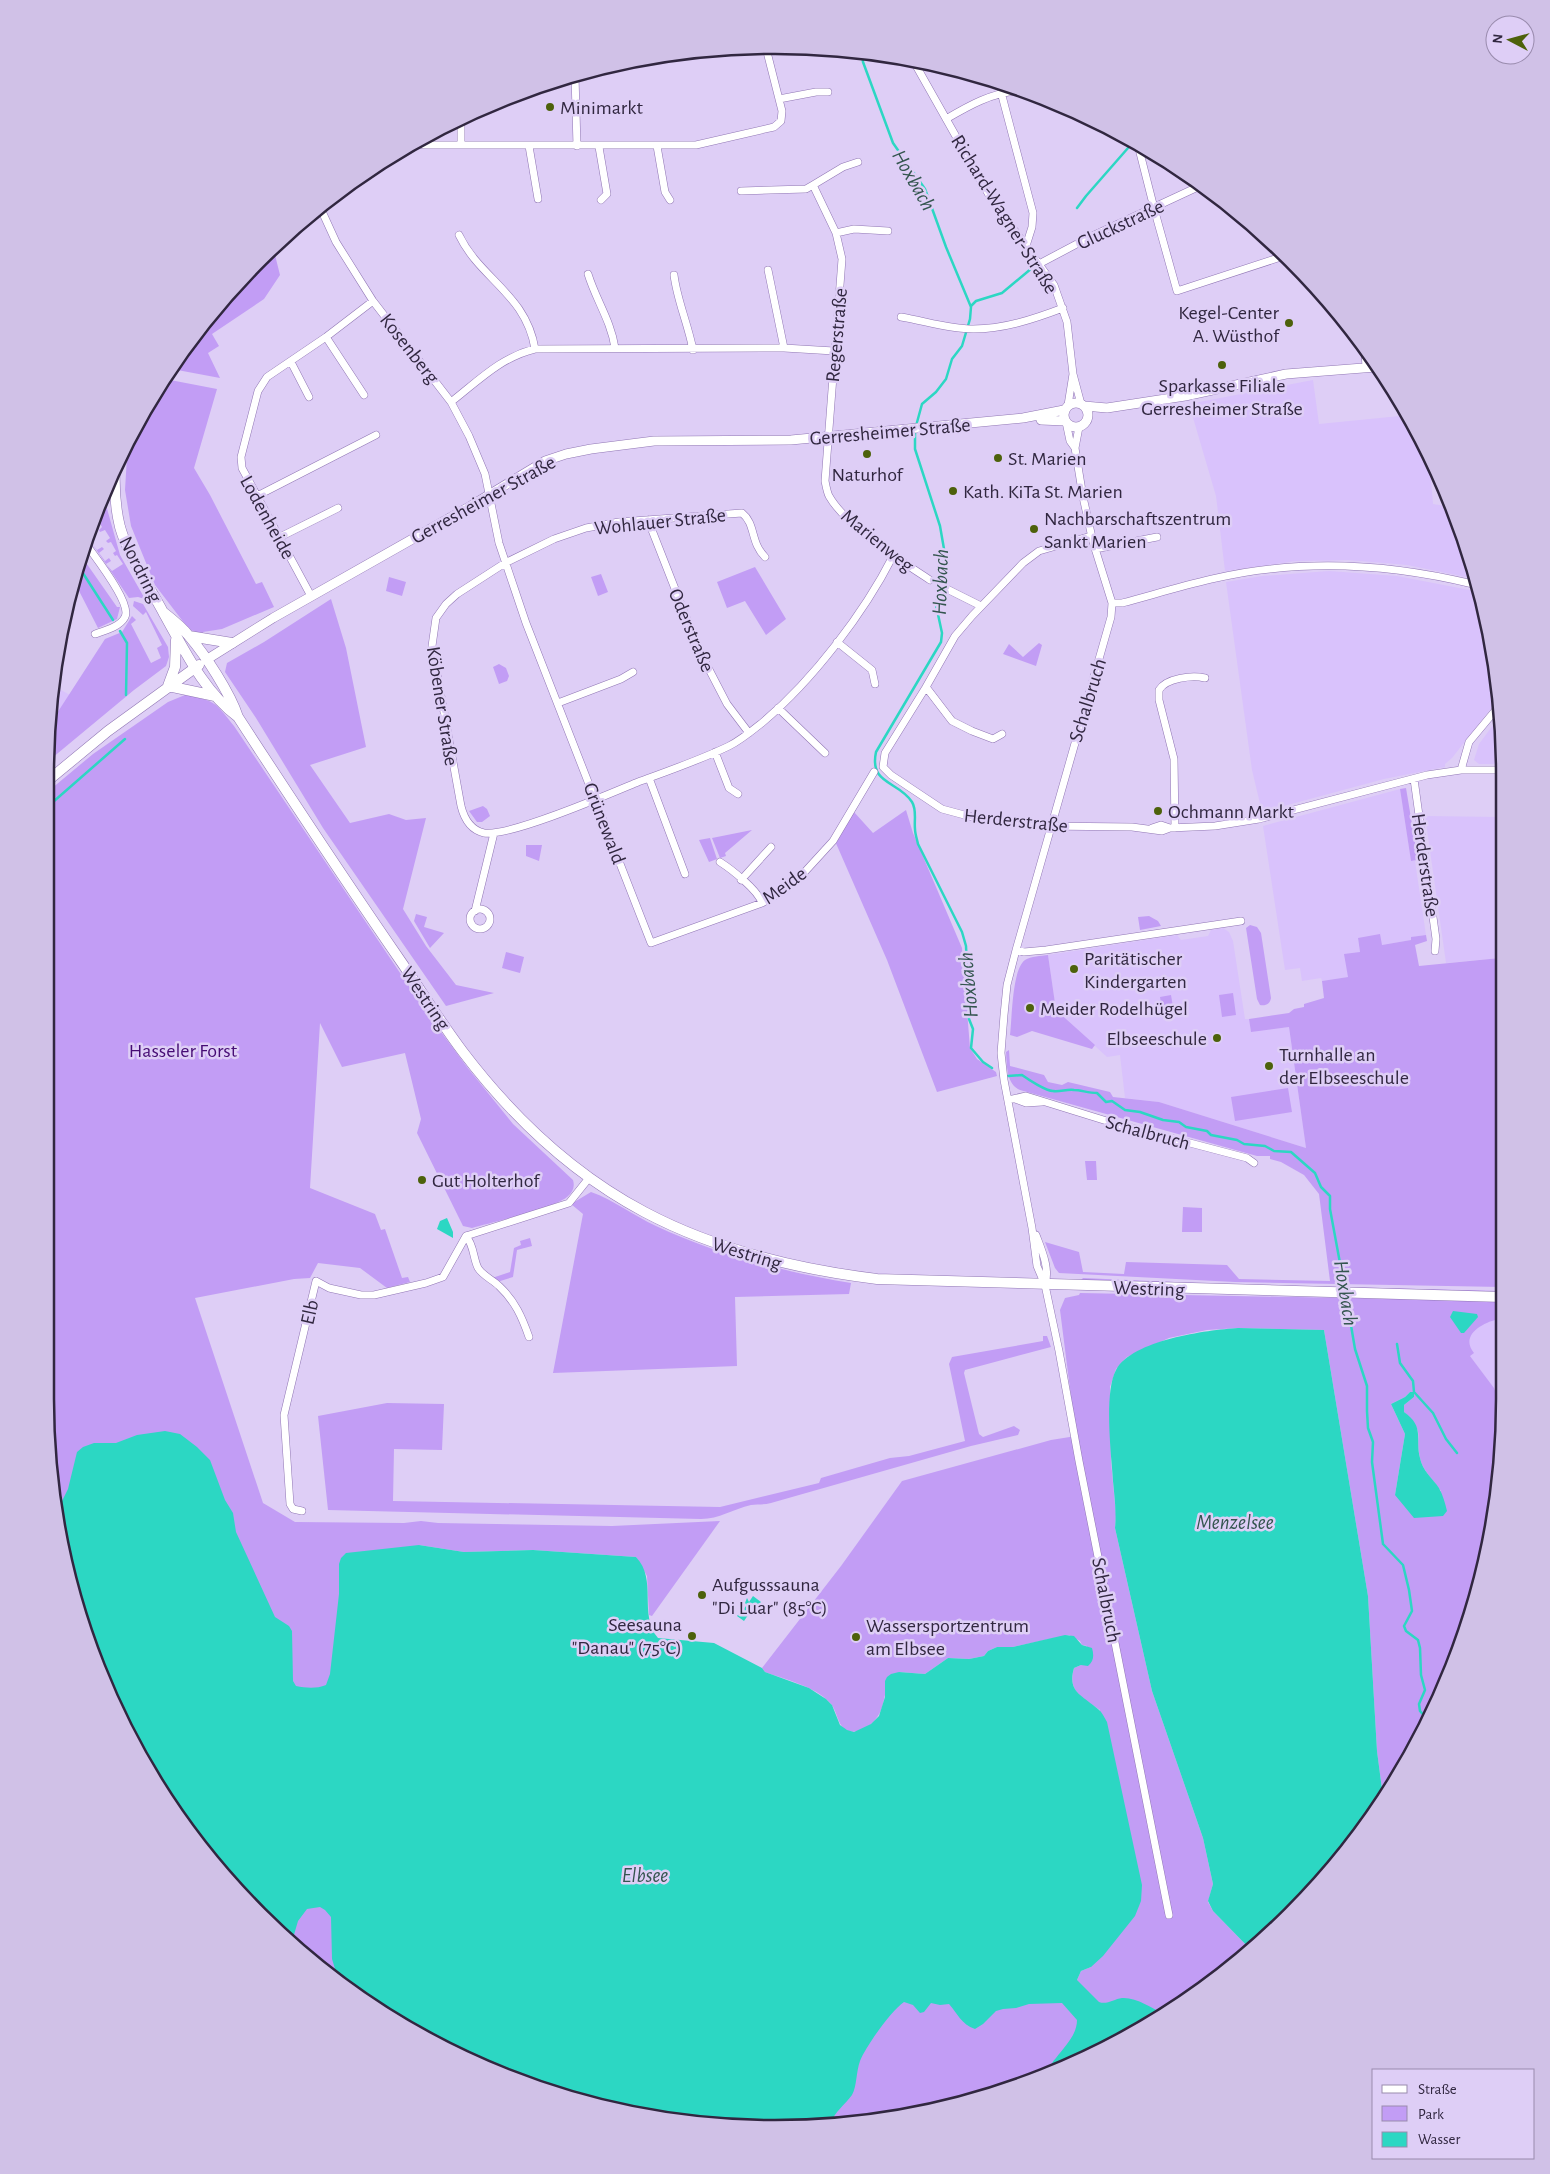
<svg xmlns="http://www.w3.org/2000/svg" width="1550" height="2174" font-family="'Alegreya Sans',sans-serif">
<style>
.built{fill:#d9c2fc}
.green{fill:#c29df5;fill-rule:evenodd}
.water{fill:#2cd7c3}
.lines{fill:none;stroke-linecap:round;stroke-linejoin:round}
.stream{stroke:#2cd7c3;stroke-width:2.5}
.minor-casing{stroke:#9076b4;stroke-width:8}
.tertiary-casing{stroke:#9076b4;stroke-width:10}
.secondary-casing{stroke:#9076b4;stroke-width:11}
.minor{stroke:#fff;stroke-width:7}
.tertiary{stroke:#fff;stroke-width:9}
.secondary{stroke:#fff;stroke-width:10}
.poi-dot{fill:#4d610b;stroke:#decef6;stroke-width:2}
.labels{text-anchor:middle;stroke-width:5;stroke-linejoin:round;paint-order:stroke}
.poi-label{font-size:20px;fill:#312740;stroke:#decef6;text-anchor:start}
.street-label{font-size:20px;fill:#312740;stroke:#decef6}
.park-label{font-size:20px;fill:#460c74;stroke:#decef6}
.water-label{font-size:21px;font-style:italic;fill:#34554f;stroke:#decef6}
.rim{fill:none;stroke:#312740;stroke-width:2.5}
</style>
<rect width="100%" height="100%" fill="#decef6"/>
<!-- built -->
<path class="built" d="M1313,380l6,44 91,-9 19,40 4,49 19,3 19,71 -64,-13 -59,-5 -52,1 -71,10 -9,-75 -27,-92z
M1329,571l68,5 78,15 24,88v19l-47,60 -7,6v3l-61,12 -122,33 -10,-42 -26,-188 36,-6z
M54,686l16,9 -20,29z
M1499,717v47h-20l-5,-4 5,-16z
M1400,789l11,72h4l11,74 -14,2v3l-30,5 -24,-7 2,14 -12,25 -26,4 -1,-3 -19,3 -2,-13 -15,2 -22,-144z
M1425,816l75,1v141l-54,5z
M1223,928l6,4 4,9 12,78h4l2,12 38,-4 17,121 -147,-46 -34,-4 -5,-43 -13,2 -51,-47 -8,-55 129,-20 4,5 27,-4 3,-6z
M1430,1303l73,4v105l-9,-24z"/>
<!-- green -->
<path class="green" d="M273,247l7,28 -16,24 -52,35 7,12 -11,7 12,25 -48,-9 54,-75z
M165,379l52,10 -23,79 16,27 46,89 6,-2 12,25 -52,22 -19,3 -1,5 -14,-9 -33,-43 -24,-59 -6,-36 3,-50 15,-30z
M100,496l6,9 14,50 25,44 -7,-2 -9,1 -36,-53 4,5 5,-3 2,2 -5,4 6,8 4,-3 2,3 -5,3 6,7 11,-7 -6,-9 -2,1 -2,-3 3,-2 -5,-9 -3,1 -2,-2 4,-3 -5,-8 -5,2 -1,-2 3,-3 -5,-8 -4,1z
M82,557l35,50h3l-3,12 -19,9 -21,-41 -4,-2z
M755,567l31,52 -20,16 -21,-34 -18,7 -10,-26z
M601,574l7,18 -10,4 -7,-19z
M389,577l17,5 -4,14 -16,-5z
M331,599l15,49 20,99 -56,18 40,58 39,-9 17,6 20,-2 -23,91 23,37 30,39 38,8 -48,13 -123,-178 -67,-110 -31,-46 2,-9 37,-21z
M134,601l9,3 25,43 1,10 -3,9 -32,24 -88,73 4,-39 55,-85 17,-7 10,-16 4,4 -5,4 20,39 10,-5 -4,-10 5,-3 -16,-33 -3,3 -10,-9z
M1039,643l3,2 -6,21 -33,-12 6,-10 14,13z
M499,664l7,4 3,8 -2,5 -8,3 -6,-17z
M185,695c31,6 30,7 49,31l193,287 40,54 46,57 60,56c2,7 0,12 -6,17 -15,12 -74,25 -95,31l-9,-2 -46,-93 4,-14 -16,-66 -63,14 -22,-44 -10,165 65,26 6,16 4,-1 17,49 6,-1 2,5 -23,6 -27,-20 -42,-5 -8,15 -16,1 -99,19 68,205 32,19 109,1 17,-2 17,2 174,3 108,-5 -68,95 -3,-1 -2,-39 -11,-19 -103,-7 -69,2 -45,-7 -49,461 -77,-58 -125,-144 -67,-125 -31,-91 -19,-93 -6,-701 48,-40 75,-52z
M1406,788l12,72 -7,1 -11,-72z
M483,806l4,3 3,7 -8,6h-5l-8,-11z
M906,810l7,23 49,115 8,100 7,11 19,13 1,4 -60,16 -50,-132 -52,-119 19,-29 19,21z
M752,830l-27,23 1,3 -6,2 -8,-20z
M710,838l7,21 -8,3 -10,-22z
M526,845h16l-3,16 -13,-5z
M416,914l11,3 -3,10 20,6 -14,15 -16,-27z
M1149,916l9,5 3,5 -21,4 -2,-13z
M1250,925l7,2 4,6 10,65c-1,6 -5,8 -11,7l-3,-6 -11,-71z
M1380,934l2,11 29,-5v-3l15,-2 1,6 -12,4 4,21 81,-8 2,329 -267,-5 -176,-9 -4,-5 -10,-26 34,10 4,20 41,2 2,-12 101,3 12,14 91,2 -11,-87 -15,-19 -23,-13 -11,-3v-3h-13l-237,-66c-14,-6 -13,-25 -14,-38l3,-2 1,16 34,9 4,7 14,3 6,-3 42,10 3,5 46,5 147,46 -17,-121 -38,5 -2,-13 40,-6 5,-4 10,-2v-3l20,-6 -2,-17 26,-4 -4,-23 16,-2 -2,-14z
M506,952l18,5 -4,16 -18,-5z
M1048,955l8,55 39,35 -3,4 -60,-18 -15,6 -7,-2c2,-16 2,-66 15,-75 6,-4 16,-4 23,-5z
M1233,993l3,22 -14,2 -3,-22z
M1171,995l3,18 -11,2 -3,-18z
M1288,1088l4,24 -57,9 -4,-24z
M1085,1161h11l1,19h-10z
M591,1192c23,8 43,24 65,34 62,29 128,46 195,57l-2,11 -114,3 2,69 -184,7 30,-159 -12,-10z
M1183,1207l19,1v24h-20z
M530,1238l2,8 -15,4 -4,27 -16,5 -5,-4 18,-6 4,-24 7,-3 -1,-4z
M1083,1278l136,6 283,7 1,2 -422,-13z
M1080,1293l423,8v12l-4,1v5c-15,3 -40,16 -25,34l-4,3 24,32 9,24v34l-23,142 -50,134 -47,75 -6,-46 -9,-155 -44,-266 -86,-2 -31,2 -38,8 -42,19 -11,12 -6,18 1,74 5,54 -1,13 37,163 51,147 10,46 -5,18 5,9 39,40 -112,80 -85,42 -91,31 -94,19h-107l122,-139 192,-4 4,-9 10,-4 9,-257c-17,-12 -33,-18 -26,-42l7,-3 6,-19 -5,-1 -2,-4 -11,-6 -56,12h-16l-9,4 -4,5 -15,3 -21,-1 -23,16 -26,-2c-4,6 -11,13 -13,19 -3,11 -3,20 -11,29 -5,7 -17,14 -27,11 -11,-4 -10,-20 -18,-28 -15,-17 -44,-23 -65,-31l-3,-4 79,-102 61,-85 149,-41 25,-4 -16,-126 5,-12 14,-3zM1410,1392l4,5 -10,8v7c23,23 10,21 16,46 2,12 14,23 21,33l-46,4 10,-61 -14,-30 14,-7z
M1043,1336h4l4,11 -86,23 -1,3 15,61 4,3 31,-11 6,4 -2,5 -47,11 -200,57c-7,2 -14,1 -20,2 -18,4 -32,14 -50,14l-373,-9 -10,-94 69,-13 57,1 -2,46 -48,-1 -1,52 327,6 99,-24 2,-5 69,-20 19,-2 56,-15 -16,-77 3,-7 91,-16z"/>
<!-- water -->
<path class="water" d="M447,1218l6,14v6l-16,-9 3,-8z
M1453,1311l24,3 1,3 -14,16h-3l-11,-16z
M1238,1328l86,2 44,266 9,155 6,46 -29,47 -102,107 -39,-40 -5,-10 5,-17 -10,-46 -51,-147 -37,-163c2,-20 -2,-40 -3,-60 -2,-24 -7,-78 4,-98 16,-30 91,-40 122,-42z
M1410,1392h4v5l-10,8v7c21,15 11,26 16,46 2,12 13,21 19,30 4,7 6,15 8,23l-4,5 -29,2 -19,-23 10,-61 -14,-30 14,-7z
M165,1431l15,3 17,13 13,13 15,40 8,13 3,19 39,85 14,9 3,5 1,50 3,5c10,2 20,3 30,-1l4,-11 9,-80v-30l2,-6 5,-5 73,-8 45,7 69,-2 103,7c22,23 2,57 22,81l56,5 48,25 3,4 44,16 17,11 6,6 8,20 7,5 7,2 17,-8 8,-8 6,-19v-16l2,-4 4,-3 8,-2 26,2 23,-16 21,1 15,-3 4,-5 9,-4h16l52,-12 9,1 8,9 10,3c2,7 2,13 -4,18l-7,-1 -7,3c-7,24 8,27 24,41 4,3 6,8 9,13l35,163 -1,16 -6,15 -32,40 -12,11 -10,4 -4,9 22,22c8,3 15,-3 23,-4 14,-1 30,10 42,16l-24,17 -98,46c7,-6 8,-13 14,-19 9,-12 21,-23 21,-38l-15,-17 -33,1 -13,4 -13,1 -7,2 -13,13 -8,5c-14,-5 -17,-15 -26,-25l-9,1 -9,-2 -7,9 -4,1 -7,-8 -9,-3c-13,9 -38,44 -44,59 -4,11 -3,25 -8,34 -7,10 -18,17 -21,28h-152l-93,-19 -134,-50 -82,-48 -14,-11 -2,-8 -18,-15 -4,-13 -1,-42 -6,-7 -5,-3 -13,2 -9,12 -7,24 -123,-141 -67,-125 -31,-91 -15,-73 13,-26 9,-37 6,-5 11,-4h22l21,-8z
M753,1596l8,6 -3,4 -3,-1 -11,16 -7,-5 10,-11 -2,-2 2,-5 2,4z"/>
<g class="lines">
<!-- stream -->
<path class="stream" d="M862,53l1,9 30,81 32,46 21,58 25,60 -1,12 -8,27 -10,13 -6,20 -10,13 -14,12 -6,22
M1077,208l9,-12 42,-48
M971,306l5,-5 26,-8 30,-25
M915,431v18l25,77 4,23 -8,56 6,28 -1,9 -65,110c-7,33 23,29 36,50 5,8 2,18 3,27 0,5 2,10 3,15l44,88 4,14 3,73 4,10 -2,19 12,14 9,6
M79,567l34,53
M120,631l7,12 -1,52
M45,809l80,-70
M1008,1076l14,-1c7,5 24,16 31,16 7,1 14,-2 21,-1 7,0 14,3 23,3l9,9 6,-1 13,9 15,2 23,8 16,2 7,5 21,4 4,4 26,5 7,4 21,2 9,5 17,1 24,21 6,14 9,9v13l15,81
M1346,1296l9,53 12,37v25l1,17 5,14 -1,20 11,82 20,21 6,25 3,21 -8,15 2,5 12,9 2,8 1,27 4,15 -6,14 1,7 7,8 1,6
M1397,1344l3,19 13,18 1,11 19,21 13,26 11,14"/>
<defs>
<path id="minor" d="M914,62l75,133 65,90 13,37 6,52 8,30
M575,76l2,70
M1001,92l32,121 -1,14 -6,19
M779,99l37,-7h12
M946,119c24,-14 45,-26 73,-28
M461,120v25h235l78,-18 7,-6 1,-10 -16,-63
M423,145h38
M1138,145l17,67 22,79 107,-35
M529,146l9,53
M657,146l8,46 5,8
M599,147l8,47 -6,6
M858,162l-15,5 -30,18 23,48 6,26 -17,222c1,5 2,11 4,15 17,30 72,65 101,84
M741,191l65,-2 7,-4
M320,207l16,35 37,59 78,101 18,34 16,38 14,69 27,80 125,320 111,-40 21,-12 18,-15 32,-35 41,-69
M836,233l18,-4 34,2
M459,235c21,44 67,59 76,114
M1039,264l49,-26 114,-53
M768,270l16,78
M588,274c8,26 23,47 27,74
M674,275c3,25 14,49 19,75
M901,317c24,4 48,12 72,12 31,0 61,-10 90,-21
M326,337l38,58
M291,362l18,35
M451,402c27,-21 50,-45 84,-53l249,-1 50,3
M1068,405l5,-31
M1066,422l4,19 5,7
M1079,427l-4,21 8,49 10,45 19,61 -1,14 -95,333 -9,35 -3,30 -3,38 3,27 28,148 5,38 8,19 14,66 20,110 90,454
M257,496l119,-61
M648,520l51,130 28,54 22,29
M1091,536l-52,15 -16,12 -51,53 -17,20 -29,51 -41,66 -2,14 8,8 51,34 26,7 76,10 88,1 30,4 8,-3 45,-2 44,-7 168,-44 34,-5h38
M280,537l58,-29
M86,544c9,13 46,59 39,73 -5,10 -21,14 -30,17
M1095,549l62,-12
M765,557c-15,-15 -9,-33 -23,-44l-123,9 -33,6 -32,11 -49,24 -48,31 -11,10 -10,14 -4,28 29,160c3,12 10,24 23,27 26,4 125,-39 154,-51 30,-11 62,-22 91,-36 12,-6 24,-16 34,-24 50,-42 101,-109 130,-166
M943,587l38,19
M311,596l-69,-128 -1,-11 17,-66 9,-14 59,-40 47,-36
M1112,603h10c49,-13 98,-29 148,-34 68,-8 137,-1 203,15
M837,642l35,28 3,14
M926,687l26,34 20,10 21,8 9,-5
M558,703l63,-24 12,-7
M778,708l47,45
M715,752l14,36 9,6
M1461,770l8,-28 30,-36
M649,778l36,96
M1414,779l22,160 -1,12
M1152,828l9,-3 9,3
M1175,828l-1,-69 -15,-59v-10c7,-12 33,-15 46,-12
M720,862c11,7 38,28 42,41
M741,880l30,-33
M470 919a10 10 0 1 1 20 0a10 10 0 1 1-20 0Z
M475,911l19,-78
M1016,950l8,2 22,-2 195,-29
M1015,1099l11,4 16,-1
M1008,1100l18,-4 84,26 137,36 7,5
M1036,1235c6,16 14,33 9,50
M466,1236c8,9 7,22 12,32 5,8 15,12 21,18 16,15 23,31 30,51
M302,1511l-9,-2 -3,-5 -6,-89 32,-134 13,7 32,7h13l52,-12 17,-6 23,-41 103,-33 20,-25"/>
<path id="tertiary" d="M1366,352l1,15
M1064 415a12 12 0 1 1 24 0a12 12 0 1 1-24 0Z
M1084,406l23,2 78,-12 101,-22 90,-7
M1041,420l24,1
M206,660l67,-42 196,-111 76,-46 21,-7 25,-5 63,-8 137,-1 232,-22 41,-8"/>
<path id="secondary" d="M115,466c-1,21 0,41 5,61 9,31 28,57 43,85 21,37 40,79 75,105
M163,612c9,7 19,15 26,24 17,20 41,57 49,81 54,83 108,165 164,246 20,29 39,60 61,89 111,146 235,205 414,227l626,18
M189,636l43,7
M168,686l7,-19 1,-27
M168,686l47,10
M45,783l63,-52 91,-66"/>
</defs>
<!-- minor casing -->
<use href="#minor" class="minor-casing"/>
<!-- tertiary casing -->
<use href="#tertiary" class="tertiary-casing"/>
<!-- secondary casing -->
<use href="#secondary" class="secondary-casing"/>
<!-- minor -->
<use href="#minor" class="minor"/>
<!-- tertiary -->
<use href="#tertiary" class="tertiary"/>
<!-- secondary -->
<use href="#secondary" class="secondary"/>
</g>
<!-- markers -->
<g class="poi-dot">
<circle cx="550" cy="107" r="5"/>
<circle cx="1289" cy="323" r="5"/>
<circle cx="1222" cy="365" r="5"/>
<circle cx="867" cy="454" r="5"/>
<circle cx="998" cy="458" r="5"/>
<circle cx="953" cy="491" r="5"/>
<circle cx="1034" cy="529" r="5"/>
<circle cx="1158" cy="811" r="5"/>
<circle cx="1074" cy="969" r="5"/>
<circle cx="1030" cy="1008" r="5"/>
<circle cx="1217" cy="1038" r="5"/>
<circle cx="1269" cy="1066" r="5"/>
<circle cx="422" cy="1180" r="5"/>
<circle cx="702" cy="1595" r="5"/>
<circle cx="692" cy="1636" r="5"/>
<circle cx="856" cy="1637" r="5"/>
</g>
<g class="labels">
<!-- poi labels -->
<g class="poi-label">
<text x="560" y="114">Minimarkt</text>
<text x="1279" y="319" text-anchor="end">Kegel-Center<tspan x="1279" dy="23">A. Wüsthof</tspan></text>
<text x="1222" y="392" text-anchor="middle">Sparkasse Filiale<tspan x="1222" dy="23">Gerresheimer Straße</tspan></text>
<text x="1008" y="465">St. Marien</text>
<text x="867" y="481" text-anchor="middle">Naturhof</text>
<text x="963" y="498">Kath. KiTa St. Marien</text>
<text x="1044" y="525">Nachbarschaftszentrum<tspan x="1044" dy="23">Sankt Marien</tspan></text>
<text x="1168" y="818">Ochmann Markt</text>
<text x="1084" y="965">Paritätischer<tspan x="1084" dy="23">Kindergarten</tspan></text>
<text x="1040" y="1015">Meider Rodelhügel</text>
<text x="1207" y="1045" text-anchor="end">Elbseeschule</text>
<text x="1279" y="1061">Turnhalle an<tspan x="1279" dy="23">der Elbseeschule</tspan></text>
<text x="432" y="1187">Gut Holterhof</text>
<text x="712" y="1591">Aufgusssauna<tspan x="712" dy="23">"Di Luar" (85°C)</tspan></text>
<text x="682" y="1631" text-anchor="end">Seesauna<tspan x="682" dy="23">"Danau" (75°C)</tspan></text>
<text x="866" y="1632">Wassersportzentrum<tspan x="866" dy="23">am Elbsee</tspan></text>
</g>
<!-- street labels -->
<g class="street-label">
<text transform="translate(1005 214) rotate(58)" y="7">Richard-Wagner-Straße</text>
<text transform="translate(1120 224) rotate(-25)" y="7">Gluckstraße</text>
<text transform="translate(836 335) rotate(-85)" y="7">Regerstraße</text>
<text transform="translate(410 348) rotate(52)" y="7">Kosenberg</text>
<text transform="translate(890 431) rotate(-5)" y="7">Gerresheimer Straße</text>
<text transform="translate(483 499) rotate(-29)" y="7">Gerresheimer Straße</text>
<text transform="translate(268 517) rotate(61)" y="7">Lodenheide</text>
<text transform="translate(660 521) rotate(-6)" y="7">Wohlauer Straße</text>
<text transform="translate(878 540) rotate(39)" y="7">Marienweg</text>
<text transform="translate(141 569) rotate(63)" y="7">Nordring</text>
<text transform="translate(692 630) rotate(67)" y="7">Oderstraße</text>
<text transform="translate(1087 700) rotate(-73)" y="7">Schalbruch</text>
<text transform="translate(443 706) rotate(81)" y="7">Köbener Straße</text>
<text transform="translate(1016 820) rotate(6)" y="7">Herderstraße</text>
<text transform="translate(605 823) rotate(69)" y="7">Grünewald</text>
<text transform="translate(1426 865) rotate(82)" y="7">Herderstraße</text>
<text transform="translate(784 885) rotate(-36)" y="7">Meide</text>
<text transform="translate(426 998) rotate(56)" y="7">Westring</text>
<text transform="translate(1148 1132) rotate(15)" y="7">Schalbruch</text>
<text transform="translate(747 1253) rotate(17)" y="7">Westring</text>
<text transform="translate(1149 1288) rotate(2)" y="7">Westring</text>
<text transform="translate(309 1312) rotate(-77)" y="7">Elb</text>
<text transform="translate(1107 1600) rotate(79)" y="7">Schalbruch</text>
</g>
<!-- park labels -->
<g class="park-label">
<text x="183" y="1057">Hasseler Forst</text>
</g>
<!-- water labels -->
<g class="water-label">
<text transform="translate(914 180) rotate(60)" y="7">Hoxbach</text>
<text transform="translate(940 582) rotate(-88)" y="7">Hoxbach</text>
<text transform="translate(968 985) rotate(-95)" y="7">Hoxbach</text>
<text transform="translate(1346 1293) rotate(81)" y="7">Hoxbach</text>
<text x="1235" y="1529">Menzelsee</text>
<text x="645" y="1882">Elbsee</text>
</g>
</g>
<!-- crop -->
<path d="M0 0H1550V2174H0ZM775 54H775A721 721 0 0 1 1496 775V1399A721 721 0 0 1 775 2120H775A721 721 0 0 1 54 1399V775A721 721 0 0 1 775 54Z" fill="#d0c1e7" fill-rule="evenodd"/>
<path class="rim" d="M775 54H775A721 721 0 0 1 1496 775V1399A721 721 0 0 1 775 2120H775A721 721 0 0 1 54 1399V775A721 721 0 0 1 775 54Z"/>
<!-- legend -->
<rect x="1372" y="2069" width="162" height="90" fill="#decef6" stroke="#998bad"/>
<rect x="1382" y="2085" width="25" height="8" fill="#ffffff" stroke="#998bad"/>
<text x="1418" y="2094" font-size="15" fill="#312740">Straße</text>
<rect x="1382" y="2106" width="25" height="15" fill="#c29df5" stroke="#998bad"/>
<text x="1418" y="2119" font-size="15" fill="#312740">Park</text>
<rect x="1382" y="2132" width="25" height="15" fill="#2cd7c3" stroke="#998bad"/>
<text x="1418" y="2144" font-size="15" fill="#312740">Wasser</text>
<!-- north arrow -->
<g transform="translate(1510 40) rotate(276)"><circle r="24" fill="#decef6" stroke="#998bad"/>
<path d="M0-4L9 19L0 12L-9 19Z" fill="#4d610b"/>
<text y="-8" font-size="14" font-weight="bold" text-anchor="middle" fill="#312740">N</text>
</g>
</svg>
